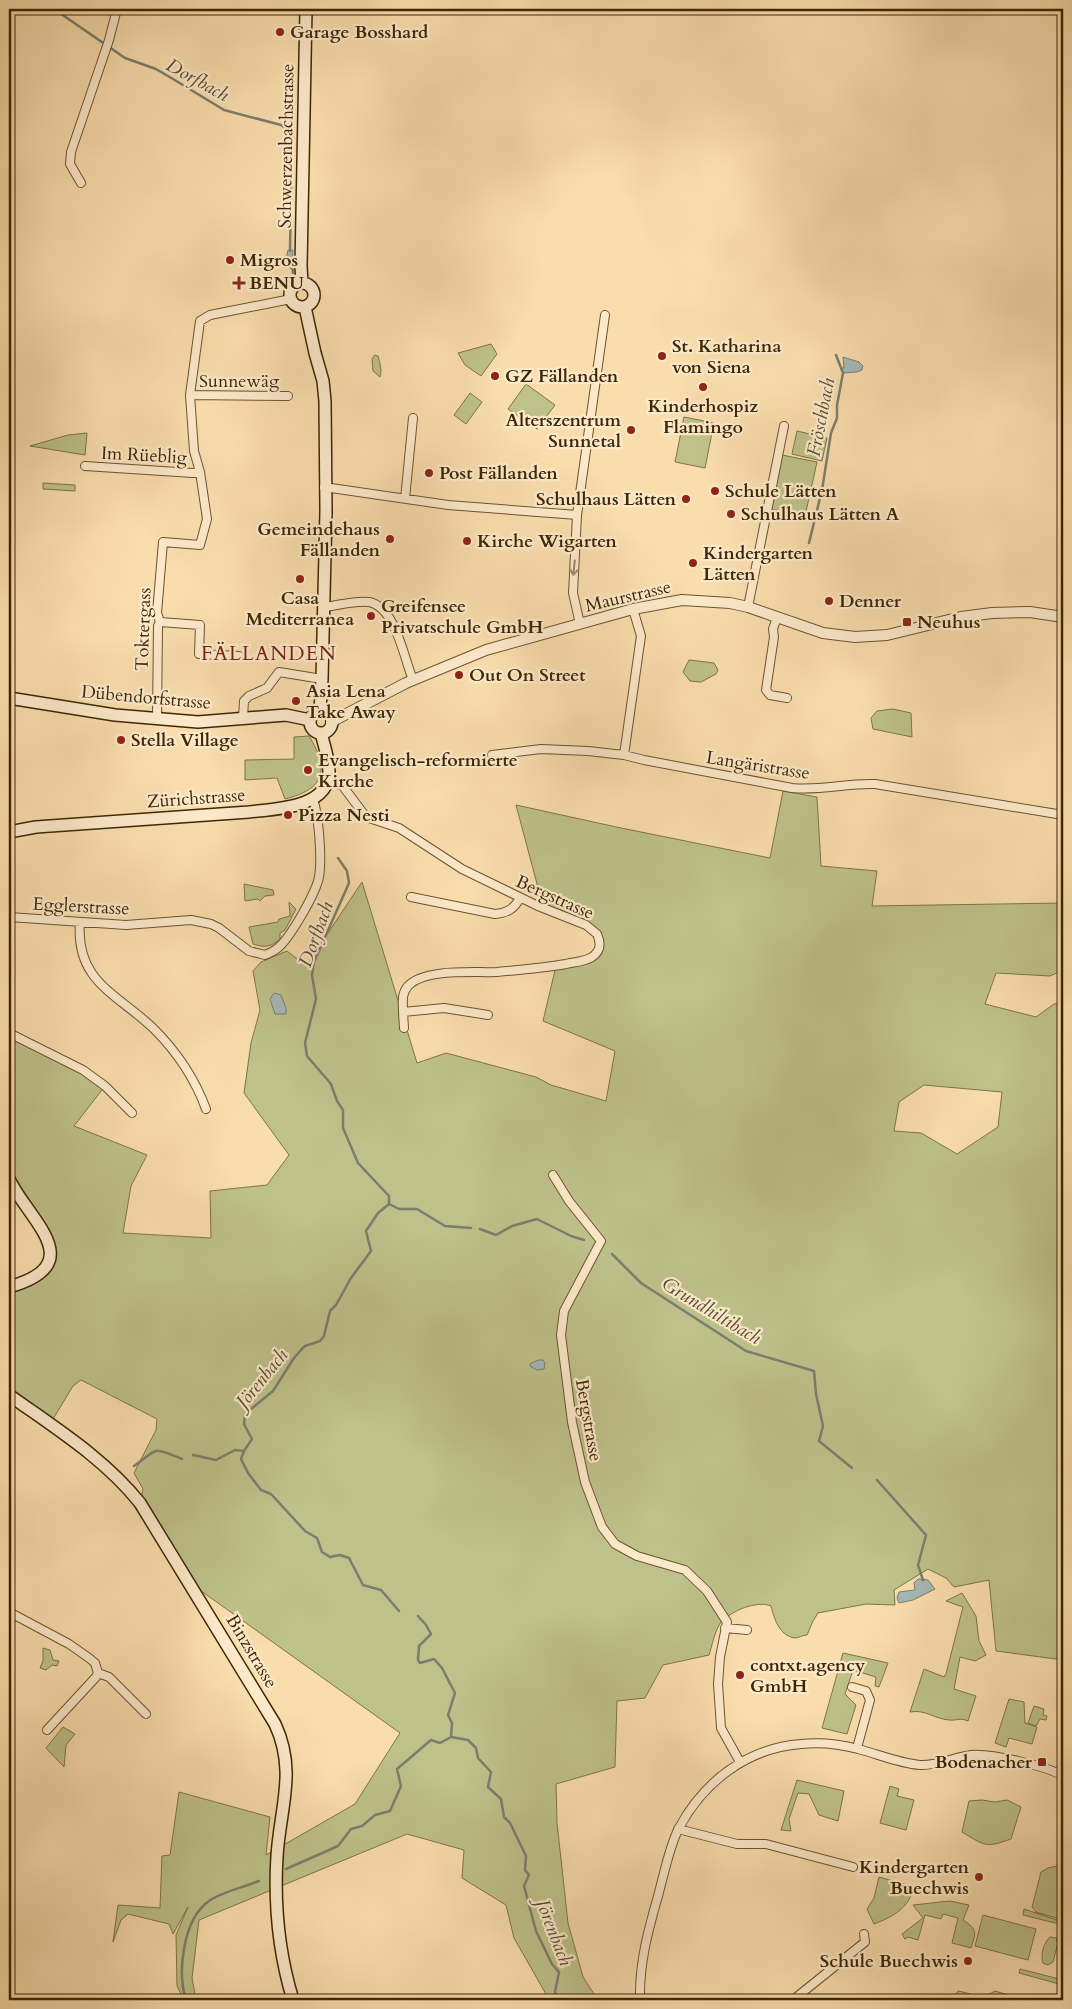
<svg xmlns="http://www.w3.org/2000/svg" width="1072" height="2009" font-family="Cardo,serif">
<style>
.green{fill:#bec18a;stroke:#7e7447;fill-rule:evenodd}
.water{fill:#a5b8b7;stroke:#7b7e6f}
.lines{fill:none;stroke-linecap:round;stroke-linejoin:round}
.stream{stroke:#7b7e6f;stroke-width:2.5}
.minor-casing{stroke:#6c542e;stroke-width:10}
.tertiary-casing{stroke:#6c542e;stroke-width:12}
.secondary-casing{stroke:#3d2704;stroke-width:14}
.minor{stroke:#fce9ca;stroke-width:8}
.tertiary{stroke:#fce9ca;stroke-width:10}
.secondary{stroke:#fce9ca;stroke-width:11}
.oneway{stroke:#9c8867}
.poi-dot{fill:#8f2418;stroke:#fce9ca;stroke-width:2}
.labels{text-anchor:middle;stroke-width:4.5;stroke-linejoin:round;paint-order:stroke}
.poi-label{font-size:18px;font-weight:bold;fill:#3d2704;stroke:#fce9ca;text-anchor:start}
.street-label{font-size:18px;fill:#3d2704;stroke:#fce9ca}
.water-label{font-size:19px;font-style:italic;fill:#574b31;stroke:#fce9ca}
.quarter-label{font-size:20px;letter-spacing:1px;fill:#7a1f14;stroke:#fce9ca}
</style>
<rect width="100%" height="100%" fill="#faddad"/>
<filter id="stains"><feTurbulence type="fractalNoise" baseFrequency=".004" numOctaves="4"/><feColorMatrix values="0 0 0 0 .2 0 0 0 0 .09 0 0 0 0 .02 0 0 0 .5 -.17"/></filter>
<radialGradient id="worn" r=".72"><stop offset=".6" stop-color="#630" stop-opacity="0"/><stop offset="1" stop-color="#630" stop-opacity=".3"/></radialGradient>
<!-- green -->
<path class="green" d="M491,344l6,10 -16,22 -16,-11 -7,-12z
M375,355l3,1c2,8 4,13 2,21l-7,-6 -1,-12z
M526,384l29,21 -18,24 -29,-20z
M470,393l12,9 -16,22 -12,-9z
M684,417l30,6 -9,45 -30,-6z
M797,431l30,7 -5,23 -30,-7z
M87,433l-2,22 -55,-9 38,-11z
M782,455l35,7 -12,54 -35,-7z
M43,483l32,2v6l-32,-2z
M689,660l25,3 4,7 -2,4 -15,8 -11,-1 -7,-9z
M893,709l18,4 1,24 -39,-8 -2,-11 6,-7z
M309,736c21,34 16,53 -24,63l-8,-21 -32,2v-20l49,-1v-22z
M783,791l34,6 4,69 56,5 -5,35 191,-3v67l-13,6 -54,-3 -11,31 51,13 18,-13 9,-1v657l-67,-9 -7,-71 -35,7 -8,-9 -18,-9 -34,21 1,15 -29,-1 -48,9 -5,8 -6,14c-4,0 -9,3 -12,3 -16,-2 -21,-20 -24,-32 -14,-6 -40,5 -50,16 -6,8 -9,24 -12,33l-46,10 -18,33 -28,3 -2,66 -59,17 1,39 11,100 15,54 15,23h-59l8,-4 -33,-58 -8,-33 -44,-27 2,-28 -57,-16 -208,86 -7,58 4,22h-12l-7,-14 -1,-51 12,-28 -15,27 -4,-10 -41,-10 -7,6 -8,22 5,-37 42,3 2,-52 8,-1 9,-63 91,25 -4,38 89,-51 45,-71 -210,-150 -50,-80 3,-14 -9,-16 22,-43 1,-11 -76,-39 -8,6 -23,38 -41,-33v-102l17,-8 24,-24 -35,-66 -6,4v-145l7,-14 89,50 -31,40 73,29 -16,31 -8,47 88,5 -1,-47 57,-6 22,-30 -45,-62 7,-50 9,-33 -7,-39 8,-9 26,-11 19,15 56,-84 55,181 29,-10 90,24 15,8 55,16 9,-50 -72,-30 13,-55 30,-6 14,-14 -11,-16 -45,-20 -28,-105 105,23 149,30zM924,1085l78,7 -4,35 -41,27 -36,-21 -27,-2 5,-29z
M244,884l29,6 1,5 -9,1 -5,5 -2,-2 -13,2z
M289,902l7,7 -11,21 -5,3v6c-9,8 -15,9 -27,5l-4,-17 29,-5 1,-3 11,-3z
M962,1593l14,23 3,25 7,14 -11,6 -15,-4 -6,32 22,7 -8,25c-10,-4 -10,0 -19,-1 -14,-1 -24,-11 -39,-8l14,-43 20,8 2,-3 17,-67 -17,-6z
M43,1648l7,2 3,10 6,1 -2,5 -5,-1 -6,5 -6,-2 3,-7z
M843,1653l45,10 -9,24 -4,-1 1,-9 -23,-7 -8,24 11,11 -9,29 -25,-6z
M1009,1699l15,3 1,21 12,4 -5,17 -23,-6 -3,9 -11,-4z
M1034,1706l10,3 -1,6 4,1 -1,4 -6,-1 -4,7 -8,-3z
M63,1727l12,7 -9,11 -2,22 -18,-19z
M797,1780l47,11 -6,30 -19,-6 -10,-21 -11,-1 -9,26 2,12 -10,-1z
M890,1786l9,3 -2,7 17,4 -8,30 -26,-7z
M982,1800l13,2 12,-2 14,7 -10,32c-25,9 -26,7 -49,-7l7,-31z
M1057,1866l6,2v52l-27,-8 -4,-5 9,-35 7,-4z
M879,1877l35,10c-6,22 -20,29 -40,37l-7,-15 7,-11z
M950,1901l19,4 -6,15c15,10 13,12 8,28l-19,-5 6,-25 -15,-4 -2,5 -16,-4 -7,25 -10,-3 -3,2 -3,-5 21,-16 -10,-13z
M1024,1909l39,13v3l-40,-10z
M983,1915l53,14 -8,31 -53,-14z
M1050,1937l6,1 2,5 -5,19 -5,3 -5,-2c-3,-8 1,-21 7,-26z
M1020,1969l43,11v5l-44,-12z
M958,1991c16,3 22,9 37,0l30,9h-70l-1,-4z"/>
<!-- water -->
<path class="water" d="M288,250h5l-1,20 -7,-7z
M843,357l16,5 4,4 -1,4 -5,2 -14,1 -2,-5h3z
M274,993l7,2 5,13v6h-11l-5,-15z
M539,1360h4l2,3 -1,6 -7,1 -7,-4 1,-3z
M918,1579l10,1 7,9 -22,11 -14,3 -2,-5 2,-6 16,-2 -1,-7z"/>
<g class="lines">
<!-- stream -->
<path class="stream" d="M54,9l71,49 31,11 17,10 51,31 57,15 11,8 -2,118
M292,264l1,9
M809,543l13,-53 9,-57 6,-15v-13l6,-32 -7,-18
M338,858l9,13 2,12 -35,79 -2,13 4,24 -11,44 2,13 24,28 6,17 6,9v18l15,35 31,33v8
M389,1204l-11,9 -12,18 5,20 -20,27 -15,27 -6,6 -6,25 -4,5 -15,5 -4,4 -7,8 -21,33 -28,23 -1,10 8,15 -8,12 -3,8 7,14 13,17 10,4 34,37 12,7 5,14 8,5 10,-2 9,3 14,27 18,5 18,21
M389,1204l10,5h18l28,17 26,2
M480,1229l16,6 16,-9 25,-7 34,17 13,4
M612,1254l29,29 105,68 68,20 2,23 7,32 -4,15 33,27
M193,1455l23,5 19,-10 8,1
M134,1466c26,-18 17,-20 48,-7
M877,1480l49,55 -8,30 5,15
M418,1616l8,9 5,9 -12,12 -1,14 2,3 14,-4 8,9 13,25 -7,22 4,8 -1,14 17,3 8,8 2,10 13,14 -3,15 13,12 3,18 6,6 16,33 -1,14 4,5 -5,11 12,45 16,33 7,8 -4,20 3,8
M286,1869l52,-23 13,-17 11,-3 13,-11 15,-4 11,-25 -4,-17 34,-29 9,3 11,-6
M186,2000c-9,-28 -3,-81 23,-99 12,-9 36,-14 50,-20"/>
<defs>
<path id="minor" d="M81,183l-11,-19 1,-12 38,-112 8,-31
M190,395l98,1
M85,466l108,7 7,-1
M324,487l124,18 129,10
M405,499l8,-81
M323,607c14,-1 31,-7 46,-5 27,5 35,57 44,78
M748,607l36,-181
M633,609l8,27 -17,119 20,5 148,28c28,3 55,-5 83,-4l188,31
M777,617l-4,12 1,8 -8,53 4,5 17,3
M160,622l40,3 -1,29 40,2
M580,624l-7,-31 4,-78 28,-200
M157,718l1,-92 2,-4 -3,-9 6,-71 37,3 7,-26 -7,-47 -6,-21 -4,-56 10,-74 10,-6 81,-16
M243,718l1,-17 5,-5 18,-8 12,-16 43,7
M492,755l49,-6 47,2 36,4
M327,782l15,3 24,32 33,11 63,41 76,37 48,19 11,9c4,9 4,17 -5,23 -8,5 -18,5 -26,7 -23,4 -46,6 -69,8 -23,1 -72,-4 -89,14 -7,8 -5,17 -5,26l41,-4 44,7
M411,897l84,17c12,-1 19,-5 25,-16
M9,917l117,8 65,-5 20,4 8,4 30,23 16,4c4,-2 10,-4 14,-8 12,-11 37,-54 40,-70 3,-18 0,-61 -6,-78
M80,922c-5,60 38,72 74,107 23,23 41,50 52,80
M403,1012l1,16
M9,1033l74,37 22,16 27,27
M553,1175l16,26 32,40 -37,70 -3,24 11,87 13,60 17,45 13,17 22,12 48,14 22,21 20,31 -7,35 -2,27 3,44 19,34
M9,1612l60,32 20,14 6,5 3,10 11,4 37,37
M725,1628l22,2
M852,1687l14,4 4,9 -13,48
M47,1730l49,-53 2,-4
M678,1829l59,15h29l87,23
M640,2000c-1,-36 8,-69 18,-104 5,-18 12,-52 21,-68 25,-47 69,-80 122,-84 19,-2 39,0 57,5 20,5 40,14 62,16 18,1 34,-8 51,-10 20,-2 75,11 92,21
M793,2000l72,-58 -1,-8"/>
<path id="tertiary" d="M331,722l75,-39 80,-33 147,-41 49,-9 48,3 18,4 75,26 32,4 32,-2 74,-18 31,-4 38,-1 33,5"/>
<path id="secondary" d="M290 295a12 12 0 1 1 24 0a12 12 0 1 1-24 0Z
M302,283l-1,-17 5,-257
M305,307l10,46 8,28 2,20 1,110 -4,168 -2,32
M9,698l106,17 83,7 88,-7 24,5
M310 722a11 11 0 1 1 22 0a11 11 0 1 1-22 0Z
M9,832l27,-5 213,-15c26,-3 80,-4 80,-40 0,-13 -5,-27 -8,-39
M9,1179c20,42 82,85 0,108
M9,1395c46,33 95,63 131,108l135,221c22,47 5,84 2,132 -3,49 2,98 16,144"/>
</defs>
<!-- minor casing -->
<use href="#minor" class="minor-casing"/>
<!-- tertiary casing -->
<use href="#tertiary" class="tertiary-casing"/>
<!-- secondary casing -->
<use href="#secondary" class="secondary-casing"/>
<!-- minor -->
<use href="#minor" class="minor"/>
<!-- tertiary -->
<use href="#tertiary" class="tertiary"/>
<!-- secondary -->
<use href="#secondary" class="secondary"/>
</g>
<!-- one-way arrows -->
<defs><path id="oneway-shaft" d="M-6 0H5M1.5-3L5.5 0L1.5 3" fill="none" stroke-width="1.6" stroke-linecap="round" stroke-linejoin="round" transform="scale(1.25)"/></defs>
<use class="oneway" href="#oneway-shaft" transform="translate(574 568) rotate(96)"/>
<!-- markers -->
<g class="poi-dot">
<circle cx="280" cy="32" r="5"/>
<circle cx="230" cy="260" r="5"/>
<path d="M236.5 275.5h5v5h5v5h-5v5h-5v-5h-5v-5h5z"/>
<circle cx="662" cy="356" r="5"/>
<circle cx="495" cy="376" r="5"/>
<circle cx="703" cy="387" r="5"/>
<circle cx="631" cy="430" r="5"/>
<circle cx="429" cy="473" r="5"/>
<circle cx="715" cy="491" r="5"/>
<circle cx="686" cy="499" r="5"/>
<circle cx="731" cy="514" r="5"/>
<circle cx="390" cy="539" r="5"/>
<circle cx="467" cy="541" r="5"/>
<circle cx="693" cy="563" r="5"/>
<circle cx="300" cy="579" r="5"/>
<circle cx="829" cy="601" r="5"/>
<circle cx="371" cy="616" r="5"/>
<rect x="902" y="617" width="10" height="10" rx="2.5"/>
<circle cx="459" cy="675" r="5"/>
<circle cx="296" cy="701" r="5"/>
<circle cx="121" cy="740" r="5"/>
<circle cx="308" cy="770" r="5"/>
<circle cx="288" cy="815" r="5"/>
<circle cx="740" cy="1675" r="5"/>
<rect x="1037" y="1757" width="10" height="10" rx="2.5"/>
<circle cx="979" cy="1877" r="5"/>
<circle cx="968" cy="1961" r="5"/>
</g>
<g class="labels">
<!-- poi labels -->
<g class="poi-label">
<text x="290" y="38">Garage Bosshard</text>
<text x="240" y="266">Migros</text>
<text x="249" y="289">BENU</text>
<text x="672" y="352">St. Katharina<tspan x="672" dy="21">von Siena</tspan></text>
<text x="505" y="382">GZ Fällanden</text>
<text x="703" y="412" text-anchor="middle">Kinderhospiz<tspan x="703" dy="21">Flamingo</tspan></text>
<text x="621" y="426" text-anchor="end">Alterszentrum<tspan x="621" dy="21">Sunnetal</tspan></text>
<text x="439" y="479">Post Fällanden</text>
<text x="725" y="497">Schule Lätten</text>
<text x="676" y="505" text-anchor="end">Schulhaus Lätten</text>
<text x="741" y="520">Schulhaus Lätten A</text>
<text x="380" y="535" text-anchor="end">Gemeindehaus<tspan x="380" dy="21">Fällanden</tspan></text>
<text x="477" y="547">Kirche Wigarten</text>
<text x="703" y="559">Kindergarten<tspan x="703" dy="21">Lätten</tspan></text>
<text x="300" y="604" text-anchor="middle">Casa<tspan x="300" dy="21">Mediterranea</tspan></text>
<text x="839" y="607">Denner</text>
<text x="381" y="612">Greifensee<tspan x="381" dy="21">Privatschule GmbH</tspan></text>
<text x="917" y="628">Neuhus</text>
<text x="469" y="681">Out On Street</text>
<text x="306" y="697">Asia Lena<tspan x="306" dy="21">Take Away</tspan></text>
<text x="131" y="746">Stella Village</text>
<text x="318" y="766">Evangelisch-reformierte<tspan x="318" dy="21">Kirche</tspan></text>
<text x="298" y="821">Pizza Nesti</text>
<text x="750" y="1671">contxt.agency<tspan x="750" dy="21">GmbH</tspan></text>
<text x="1032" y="1768" text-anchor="end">Bodenacher</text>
<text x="969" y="1873" text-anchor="end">Kindergarten<tspan x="969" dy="21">Buechwis</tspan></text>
<text x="958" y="1967" text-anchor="end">Schule Buechwis</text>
</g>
<!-- street labels -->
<g class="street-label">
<text transform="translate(286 146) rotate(-89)" y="6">Schwerzenbachstrasse</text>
<text x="239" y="387">Sunnewäg</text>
<text transform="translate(144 455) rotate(3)" y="6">Im Rüeblig</text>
<text transform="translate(628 596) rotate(-13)" y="6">Maurstrasse</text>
<text transform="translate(143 629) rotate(-88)" y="6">Toktergass</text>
<text transform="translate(146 697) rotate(5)" y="6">Dübendorfstrasse</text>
<text transform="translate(758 765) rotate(9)" y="6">Langäristrasse</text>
<text transform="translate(196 798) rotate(-4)" y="6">Zürichstrasse</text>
<text transform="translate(555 897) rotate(24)" y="6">Bergstrasse</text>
<text transform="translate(81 906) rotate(3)" y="6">Egglerstrasse</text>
<text transform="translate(589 1420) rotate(80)" y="6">Bergstrasse</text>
<text transform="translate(252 1651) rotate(59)" y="6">Binzstrasse</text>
</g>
<!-- water labels -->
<g class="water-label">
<text transform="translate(198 79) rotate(29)" y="7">Dorfbach</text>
<text transform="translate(820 417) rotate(-79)" y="7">Fröschbach</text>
<text transform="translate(315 934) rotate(-70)" y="7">Dorfbach</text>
<text transform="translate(712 1310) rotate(31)" y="7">Grundhiltibach</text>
<text transform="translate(261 1378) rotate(-51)" y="7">Jörenbach</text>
<text transform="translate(555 1932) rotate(69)" y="7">Jörenbach</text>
</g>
<!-- quarter labels -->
<g class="quarter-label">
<text x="269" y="660">FÄLLANDEN</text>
</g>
</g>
<!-- margin -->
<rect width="1072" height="2009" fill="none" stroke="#faddad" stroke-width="30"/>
<rect x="10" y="10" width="1052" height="1989" fill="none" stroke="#3d2704" stroke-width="2.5"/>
<rect x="15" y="15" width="1042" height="1979" fill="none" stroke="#3d2704"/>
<rect width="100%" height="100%" filter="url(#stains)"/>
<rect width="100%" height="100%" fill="url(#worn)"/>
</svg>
